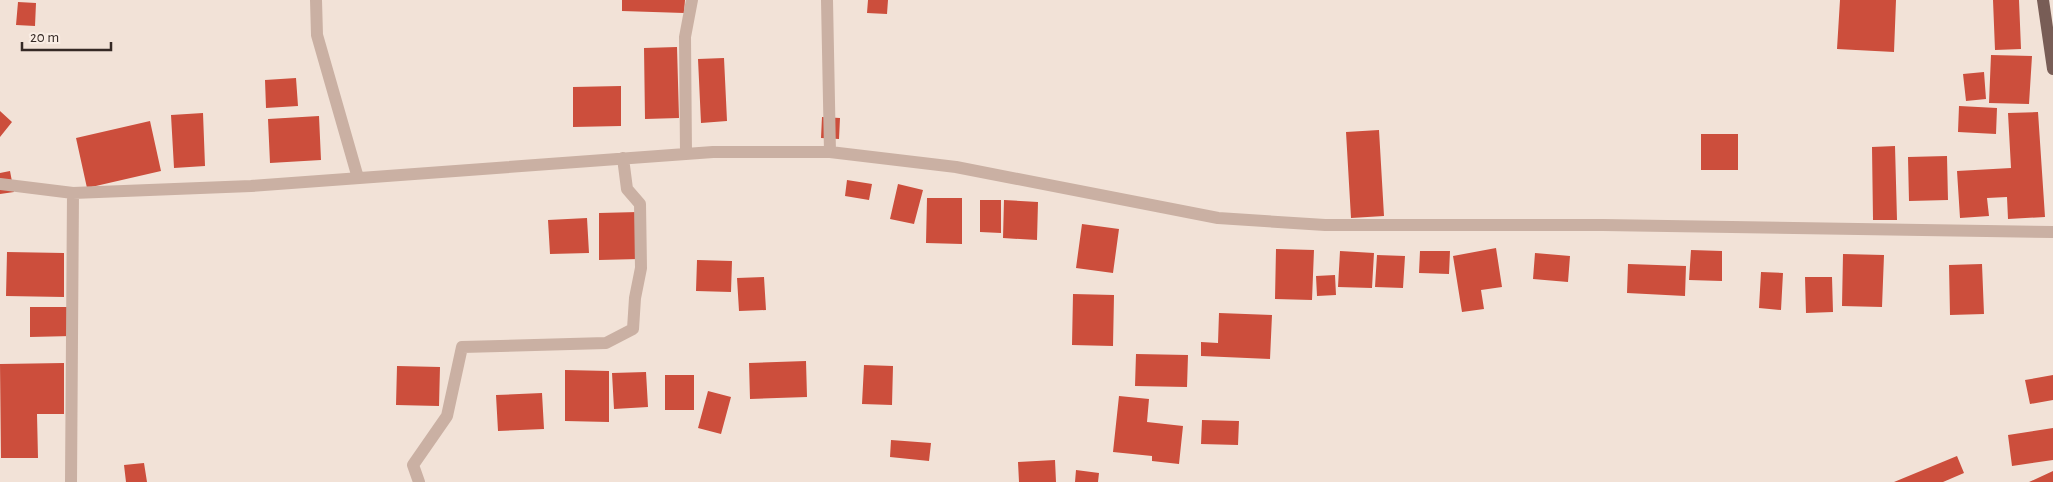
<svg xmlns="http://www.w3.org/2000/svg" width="2053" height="482" font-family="'Alegreya Sans',sans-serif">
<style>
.building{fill:#cc4e3c}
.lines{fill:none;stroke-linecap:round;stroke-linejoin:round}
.minor{stroke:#cab0a3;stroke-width:12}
.major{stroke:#785d56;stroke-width:12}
</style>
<rect width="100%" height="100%" fill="#f2e2d7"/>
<!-- building -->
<path class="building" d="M622,0h63l-1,13 -62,-2z
M868,0h20l-1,14 -20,-1z
M1840,0h56l-2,52 -57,-3z
M1993,0h26l2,49 -26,1z
M18,2l18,1 -1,23 -19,-1z
M677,47l2,71 -34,1 -1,-71z
M1991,55l41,1 -3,48 -40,-1z
M724,58l3,63 -26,2 -3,-64z
M1984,72l2,27 -20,2 -3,-27z
M296,78l2,28 -32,2 -1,-28z
M621,86v40l-48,1v-40z
M1959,106l38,2 -1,26 -38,-2z
M0,111l12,11 -12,15z
M2038,112l7,105 -37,2 -1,-22 -20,1 2,18 -29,2 -3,-47 54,-3 -3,-55z
M203,113l2,53 -31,2 -3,-53z
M319,116l2,44 -51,3 -2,-44z
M822,117l18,1 -1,21 -18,-1z
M150,121l11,50 -74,17 -11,-50z
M1379,130l5,86 -33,2 -5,-86z
M1701,134h37v36h-37z
M1895,146l2,74h-24l-1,-73z
M1947,156l1,44 -39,1 -1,-44z
M10,171l4,21 -14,2v-21z
M847,180l25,4 -3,16 -24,-4z
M898,184l25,6 -9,34 -24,-5z
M927,198h35v46l-36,-1z
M980,200h21v33l-21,-1z
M1004,200l34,2 -1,38 -34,-2z
M638,212l1,47 -40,1v-47z
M587,218l2,35 -39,1 -2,-34z
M1082,224l37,5 -6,44 -37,-5z
M1496,248l6,39 -21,3 3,19 -22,3 -9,-56z
M1276,249l38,1 -2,50 -37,-1z
M1691,250l31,1v30l-33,-1z
M1340,251l34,2 -2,35 -34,-1z
M1420,251h30l-1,23 -30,-1z
M7,252l57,1v44l-58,-1z
M1535,253l35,3 -2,26 -35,-3z
M1843,254l41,1 -2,52 -40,-1z
M1377,255l28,1 -2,32 -28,-1z
M697,260l35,1 -1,31 -35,-1z
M1628,264l58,2 -1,30 -58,-3z
M1982,264l2,50 -34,1 -1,-50z
M1761,272l22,1 -2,37 -22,-2z
M1335,275l1,20 -19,1 -1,-20z
M764,277l2,33 -27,1 -2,-33z
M1805,277h27l1,35 -27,1z
M1073,294l41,1 -1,51 -41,-1z
M30,307h42v29l-42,1z
M1219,313l53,2 -2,44 -69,-3v-14l17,1z
M1136,354l52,1 -1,32 -52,-1z
M806,361l1,36 -57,2 -1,-36z
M64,363v51h-27l1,44h-37l-1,-94z
M864,365l29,1 -1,39 -30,-1z
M397,366l43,1 -1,39 -43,-1z
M565,370l44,1v51l-44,-1z
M646,372l2,35 -34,2 -2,-36z
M665,375h29v35h-29z
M2053,375v25l-23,4 -5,-24z
M708,391l23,6 -10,37 -23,-6z
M542,393l2,36 -46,2 -2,-36z
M1119,396l30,3 -2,23 36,4 -4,38 -27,-3v-5l-39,-4z
M1202,420l37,1 -1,24 -37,-1z
M2053,428v32l-41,6 -4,-31z
M891,440l40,3 -2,18 -39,-4z
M1957,456l7,17 -21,9h-49z
M1055,460l1,22h-37l-1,-20z
M144,463l3,19h-21l-2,-17z
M1076,470l23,3 -1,9h-23z
M2053,471v11h-24z"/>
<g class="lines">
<!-- minor -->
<path class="minor" d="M316,0l1,35 41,143
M827,0l3,152
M686,154l-1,-117 7,-37
M0,184l73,9 178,-7 462,-34h117l126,15 262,51 107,7h278l450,7
M71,482l2,-289
M419,482l-6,-17 34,-49 15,-69 144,-4 27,-14 2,-31 6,-30 -1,-64 -13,-15 -4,-31"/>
<!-- major -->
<path class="major" d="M2043,0l10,69"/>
</g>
<!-- scale -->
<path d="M22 42v8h89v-8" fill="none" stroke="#352925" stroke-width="2.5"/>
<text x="30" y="42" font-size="15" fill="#352925" stroke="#faede4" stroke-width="4" paint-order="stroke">20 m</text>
</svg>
